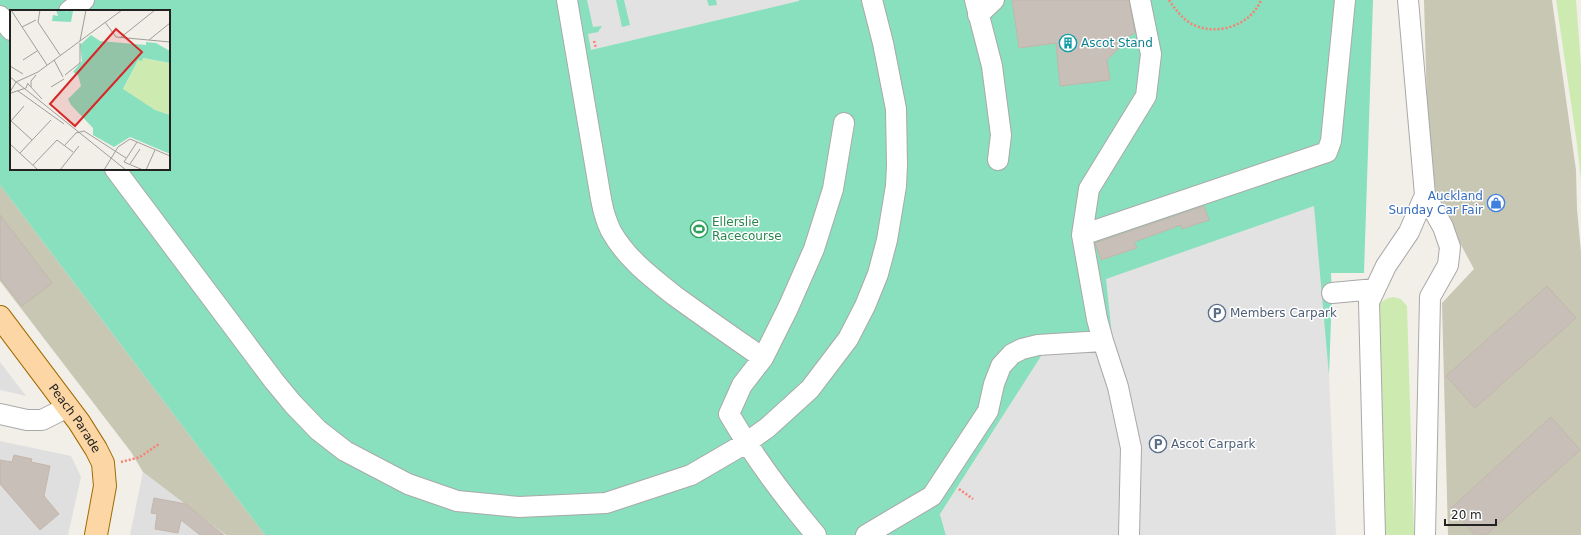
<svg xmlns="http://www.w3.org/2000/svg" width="1581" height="535" font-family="'DejaVu Sans',sans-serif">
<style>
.residential{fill:#e0dfdf}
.construction{fill:#c7c7b4}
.grass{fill:#cdebb0}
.pitch{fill:#88e0be;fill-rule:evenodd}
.parking{fill:#e2e2e2}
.building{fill:#c7bfb8;stroke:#c4b6ab}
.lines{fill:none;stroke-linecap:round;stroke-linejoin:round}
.minor-casing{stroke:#a9a9a9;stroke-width:22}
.major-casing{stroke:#a06b00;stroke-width:24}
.path{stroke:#fa8072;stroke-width:2.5;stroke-dasharray:2 2;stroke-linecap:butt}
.minor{stroke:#fff;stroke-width:20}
.major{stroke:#fcd6a4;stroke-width:22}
.labels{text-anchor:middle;stroke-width:3;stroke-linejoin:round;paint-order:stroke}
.culture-label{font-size:12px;fill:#0d838f;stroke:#fff;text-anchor:start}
.shop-label{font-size:12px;fill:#366cbe;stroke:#fff;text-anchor:end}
.leisure-label{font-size:12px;fill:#27864d;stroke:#fff;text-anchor:start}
.service-label{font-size:12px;fill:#4e5e75;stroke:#fff;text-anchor:start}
.street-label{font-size:12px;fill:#222;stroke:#fff}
.inset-road{fill:none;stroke:#9f9d99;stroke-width:1}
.view{fill:#d62828;fill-opacity:0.15;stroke:#d62828;stroke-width:2}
.inset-edge{fill:none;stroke:#222;stroke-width:2}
</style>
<rect width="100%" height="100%" fill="#f2efe9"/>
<!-- residential -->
<path class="residential" d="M0,362l26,34 -26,-6z
M0,441l71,15 10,21 -13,58h-68z
M143,472l83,63h-96z"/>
<!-- construction -->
<path class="construction" d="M1424,0h128l24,170 1,39 4,43v283h-133l-6,-232 32,-34 -26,-48 -12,-25 -9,-90z
M0,185l265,350h-39l-83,-63 -12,-20 -131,-171z"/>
<!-- grass -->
<path class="grass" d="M1556,0h20l5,66v115l-4,-37z
M1393,297l8,2 6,7 7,229h-35l-3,-224c4,-9 7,-12 17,-14z"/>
<!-- pitch -->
<path class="pitch" d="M0,0h1373l-9,273h-33l1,20 -3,82 -389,139 6,21h-681l-265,-350zM11,11h158v158h-158z"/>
<!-- parking -->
<path class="parking" d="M587,0h29l6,27 8,-2 -6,-25h83l2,6 8,-1 -1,-5h83v1l-208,49 -3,-16 10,-2 4,-6 -9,1z
M1314,206l15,169 7,160h-390l-6,-21 103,-161 70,-7 -7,-67z"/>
<!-- building -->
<path class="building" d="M1012,0h117l6,33 -17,9 1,6 -12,12 3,20 -50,6 -4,-43 -37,5z
M1204,206l5,14 -27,9 -1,-4 -47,17 3,6 -36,12 -6,-17z
M0,215l52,68 -30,23 -22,-28z
M1547,286l29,32 -101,90 -29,-32z
M1551,417l29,33 -94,85h-11l-24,-27z
M14,455l18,4 -1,3 19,4 -6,30 15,18 -19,16 -40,-46v-24l12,2z
M154,498l32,6 38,31h-24l-19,-15 -3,13 -23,-4 2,-15 -6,-1z"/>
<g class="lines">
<defs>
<path id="minor" d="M567,0l34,199c2,11 5,22 10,32 15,27 40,46 64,65 29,21 59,42 88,62
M975,0l17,66 9,69 -3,25
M1408,0l17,195 18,32 7,20 -2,18 -18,32 -5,238
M69,11l15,-11
M978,15l16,-15
M0,16l11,14
M115,169l159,212 19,23 25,26 27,21 63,33 49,17 62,6 87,-4 85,-28 55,-32 21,-15 43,-39 38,-50 17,-33 13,-32 9,-34 9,-54 1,-21 -1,-56 -13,-66 -11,-43
M1082,235l245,-83 4,-11 14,-141
M1332,293l43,-4
M0,414l27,6h15l26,-13
M816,535c-32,-38 -62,-78 -87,-121l13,-29 21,-27 25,-50 26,-59 19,-60 11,-66
M866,535l66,-39 56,-85 6,-27 7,-18 11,-12 10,-5 16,-4 65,-4
M1129,535l2,-87 -13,-61 -15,-46 -6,-22 -15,-84 7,-46 57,-93 5,-42 -11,-54
M1375,535l-6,-233 17,-36 23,-34 16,-37"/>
<g id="major">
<path id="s1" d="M0,317l79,105 17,27 7,14 2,23 -9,49"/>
</g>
</defs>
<!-- minor casing -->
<use href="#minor" class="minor-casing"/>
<!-- major casing -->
<use href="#major" class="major-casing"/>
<!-- path -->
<path class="path" d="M1169,0c6,9 12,17 21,23 24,14 60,4 71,-23
M594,41l2,7
M121,462l19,-5 19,-13
M959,489l14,10"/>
<!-- minor -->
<use href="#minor" class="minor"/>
<!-- major -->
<use href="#major" class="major"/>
</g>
<!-- icons -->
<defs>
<symbol id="building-ring" viewBox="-11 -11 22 22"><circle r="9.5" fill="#fff" stroke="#0f9aa8" stroke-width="1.5"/><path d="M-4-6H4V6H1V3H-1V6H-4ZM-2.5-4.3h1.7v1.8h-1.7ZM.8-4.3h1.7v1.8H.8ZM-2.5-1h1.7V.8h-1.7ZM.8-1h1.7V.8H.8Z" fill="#0f9aa8"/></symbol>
<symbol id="shop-ring" viewBox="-11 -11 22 22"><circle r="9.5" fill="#fff" stroke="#3f7fe0" stroke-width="1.5"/><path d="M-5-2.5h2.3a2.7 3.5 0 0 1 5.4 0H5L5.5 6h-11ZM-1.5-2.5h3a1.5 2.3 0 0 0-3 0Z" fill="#3f7fe0"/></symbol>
<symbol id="stadium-ring" viewBox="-11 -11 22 22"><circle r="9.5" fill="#fff" stroke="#2e9e5b" stroke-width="1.5"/><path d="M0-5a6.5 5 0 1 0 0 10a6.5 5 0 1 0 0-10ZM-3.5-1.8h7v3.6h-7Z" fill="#2e9e5b"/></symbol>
<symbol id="parking-ring" viewBox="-11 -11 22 22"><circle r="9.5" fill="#fff" stroke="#5c6f8a" stroke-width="1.5"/><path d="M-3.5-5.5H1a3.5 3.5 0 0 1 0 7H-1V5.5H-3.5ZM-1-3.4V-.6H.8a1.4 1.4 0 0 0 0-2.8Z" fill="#5c6f8a"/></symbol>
</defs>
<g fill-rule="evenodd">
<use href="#building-ring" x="1058" y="33" width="20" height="20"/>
<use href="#shop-ring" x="1486" y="193" width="20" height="20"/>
<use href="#stadium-ring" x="689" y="219" width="20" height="20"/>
<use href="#parking-ring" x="1207" y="303" width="20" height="20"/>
<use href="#parking-ring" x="1148" y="434" width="20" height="20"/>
</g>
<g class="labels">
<!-- culture labels -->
<g class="culture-label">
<text x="1081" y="47">Ascot Stand</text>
</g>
<!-- shop labels -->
<g class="shop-label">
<text x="1483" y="200">Auckland<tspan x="1483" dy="14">Sunday Car Fair</tspan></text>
</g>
<!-- leisure labels -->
<g class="leisure-label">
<text x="712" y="226">Ellerslie<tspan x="712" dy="14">Racecourse</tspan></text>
</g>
<!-- service labels -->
<g class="service-label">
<text x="1230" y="317">Members Carpark</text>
<text x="1171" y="448">Ascot Carpark</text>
</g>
<!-- street labels -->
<g class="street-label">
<text dy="4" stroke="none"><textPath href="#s1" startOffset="126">Peach Parade</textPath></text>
</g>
</g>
<!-- overview -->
<g transform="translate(10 10)">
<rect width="160" height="160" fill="#f2efe9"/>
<path d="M132,48l28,5v52l-15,-5 -32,-20 15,-30z" fill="#cdebb0"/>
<path d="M46,0h10l1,3v-2h6l-2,11 -19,-1 1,-6 5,1zM81,25l9,6 46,4v-3l10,1 14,8v12l-27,-5 -1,3 -4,-1 -15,29 32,21 15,5v39l-40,-17 -16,10 -21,-12v-7l-22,-23 -3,-6 13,-13 -3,-11 -5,-3 9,-11 -2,-16z" fill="#88e0be"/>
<path class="inset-road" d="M1,0l36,55M30,0l-2,12 22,33M95,12l11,15 54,5M12,17l14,-7M110,28l35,-28M139,30l21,-17M70,31l6,-31M13,50l14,-9M44,50l9,17M0,56l13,8M55,65l15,-12v-20M0,67l116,93M18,74l14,15M21,77v-6l5,-6M41,77l13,-8M8,81l46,33M0,82l6,-10 22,-10 84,-62M1,83l15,-5 2,-5M0,110l22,20M1,111l13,-15M127,132l-13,20 19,8M0,134l28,26M55,135l11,-12 8,-2 42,27M10,143l31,-33M120,154l10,-15M23,155l24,-25 16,12M50,160l19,-24M94,160l14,-23 12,-8 40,17M136,160l9,-20"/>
<path class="view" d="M106,19l26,23 -67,74 -25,-22z"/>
<rect width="160" height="160" class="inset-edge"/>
</g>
<!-- scale -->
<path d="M1445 519v6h51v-6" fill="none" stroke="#222222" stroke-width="2"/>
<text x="1451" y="519" font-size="12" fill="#222222" stroke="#ffffff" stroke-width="3" paint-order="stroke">20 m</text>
</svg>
